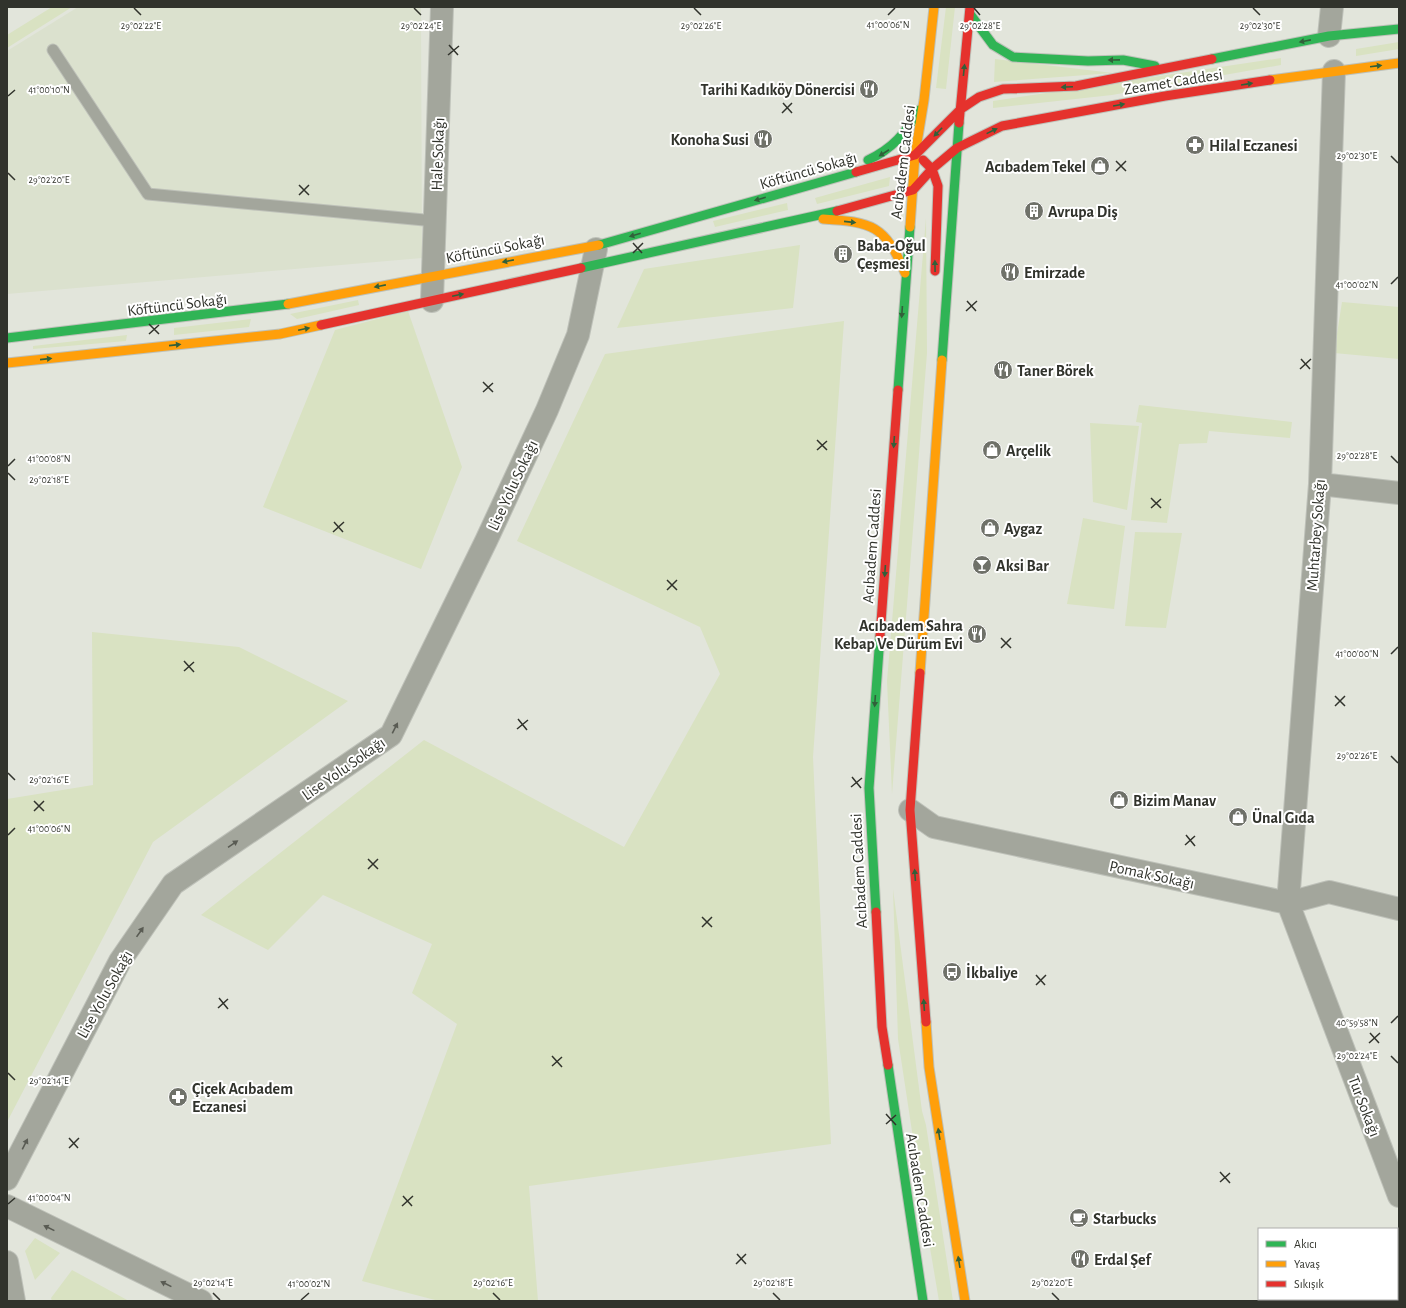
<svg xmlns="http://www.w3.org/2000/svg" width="1406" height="1308" font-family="'Alegreya Sans',sans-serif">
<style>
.built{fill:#dbe1ce}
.green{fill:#d9e2c2}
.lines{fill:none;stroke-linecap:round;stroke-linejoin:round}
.lane-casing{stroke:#bec1b9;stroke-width:13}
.street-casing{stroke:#bec1b9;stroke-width:24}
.fast-casing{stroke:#bec1b9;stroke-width:11}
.slow-casing{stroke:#bec1b9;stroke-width:11}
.jam-casing{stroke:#bec1b9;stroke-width:11}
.lane{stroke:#a3a69c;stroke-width:11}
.street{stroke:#a3a69c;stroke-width:22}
.fast{stroke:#30b455;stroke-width:9}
.slow{stroke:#ff9f0a;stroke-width:9}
.jam{stroke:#e5322d;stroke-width:9}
.oneway{fill:#31603a}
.oneway2{fill:#595b53}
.ticks{fill:none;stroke:#31332c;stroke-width:1.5}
.labels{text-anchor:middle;stroke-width:4;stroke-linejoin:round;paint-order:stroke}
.street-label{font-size:16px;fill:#31332c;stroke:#fff}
.poi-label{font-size:16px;font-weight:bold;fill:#31332c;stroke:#fff;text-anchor:start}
.ticks-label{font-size:10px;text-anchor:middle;fill:#31332c;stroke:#fff;stroke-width:4;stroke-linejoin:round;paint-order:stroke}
</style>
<rect width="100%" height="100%" fill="#e2e5db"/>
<!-- built -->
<path class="built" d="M78,7h343l1,251 -415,36v-243z"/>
<!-- green -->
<path class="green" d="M52,7h20l-65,41v-13z
M946,7h9l-9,82 -10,-1z
M1399,42v7l-43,7v-7z
M1281,58v7l-169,30 -119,13v-7z
M995,59l118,14 -119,9z
M890,177l-1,9 -72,18 -2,-6z
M787,203l1,7 -73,17 -2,-6z
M926,218l1,135 -35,441 -5,-113z
M800,245l-7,63 -176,20 27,-59z
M358,300l1,5 -62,14 -7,-5z
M1342,302l57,5v52l-65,-6z
M408,311l54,156 -41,102 -158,-62 72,-177z
M251,319l-2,8 -75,8v-7z
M844,321l-31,436 18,387 -302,42 9,115h-99l-77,-20 95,-257 -45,-31 20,-49 -109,-49 -55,55 -67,-35 223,-175 200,107 96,-173 -20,-47 -183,-86 88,-187z
M127,335l-1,6 -93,8v-3z
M1139,405l153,17 -2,16 -81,-7 -2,12 -28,1 -12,79 -36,-3 11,-97 -6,-1z
M1090,423l49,3 -12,84 -34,-8z
M1083,518l42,8 -11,83 -47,-5z
M1135,532l47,1 -16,95 -41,-2z
M92,632l147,15 109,54 -195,141 -146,280v-323l86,-14z
M893,889l29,222 4,14 27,176h-14l-12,-71 -29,-191z
M35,1238l25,15 -25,27 -10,-29z
M72,1270l57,31h-77l-1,-3z"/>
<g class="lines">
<defs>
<path id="lane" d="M53,50l95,144 287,27"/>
<path id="street" d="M1329,36l3,-29
M1334,71l-14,413 -32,419 111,293
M432,301l10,-294
M1320,484l79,9
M910,810l24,17 354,76 41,-11 70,17
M7,1179l113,-218 53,-77 218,-149 95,-194 61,-131 31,-75 18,-86
M7,1206l194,95
M7,1262l7,39"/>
<path id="fast" d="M970,14l23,31 20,12 75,4 35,-1 32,6
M1212,59l117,-23 70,-7
M868,160c24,-11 38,-27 51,-50
M599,245l257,-73
M581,268l256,-57
M7,338l281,-34
M942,360l17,-237
M898,390l12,-163
M876,912l-7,-124 11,-152
M888,1065l35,236"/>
<path id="slow" d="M1270,80l129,-17
M823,219c49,3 62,6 82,54
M910,227l5,-72 9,-55 10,-93
M288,304l311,-59
M7,363l273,-29 41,-9
M920,673l22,-313
M926,1022l3,45 36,234"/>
<path id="jam" d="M961,109l18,-12 24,-8 73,-3 136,-27
M959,123l11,-116
M957,148l45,-22 163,-30 105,-16
M923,160l9,9 6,17 -3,85
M856,172l59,-17 46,-46
M837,211l76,-21 19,-21 25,-21
M321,325l260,-57
M880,636l18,-246
M920,673l-10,137 16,212
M876,912l6,115 6,38"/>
</defs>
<!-- lane casing -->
<use href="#lane" class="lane-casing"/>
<!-- street casing -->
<use href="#street" class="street-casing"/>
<!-- fast casing -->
<use href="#fast" class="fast-casing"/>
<!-- slow casing -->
<use href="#slow" class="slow-casing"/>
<!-- jam casing -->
<use href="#jam" class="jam-casing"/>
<!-- lane -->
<use href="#lane" class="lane"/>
<!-- street -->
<use href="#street" class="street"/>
<!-- fast -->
<use href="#fast" class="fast"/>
<!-- slow -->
<use href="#slow" class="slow"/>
<!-- jam -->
<use href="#jam" class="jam"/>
</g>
<!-- one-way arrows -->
<defs><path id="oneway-solid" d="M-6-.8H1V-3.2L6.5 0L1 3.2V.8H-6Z"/></defs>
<g class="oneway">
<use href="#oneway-solid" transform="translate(1305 41) rotate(169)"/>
<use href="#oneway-solid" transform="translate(1114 60) rotate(179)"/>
<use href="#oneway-solid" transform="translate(1376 66) rotate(-7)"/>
<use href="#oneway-solid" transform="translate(964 70) rotate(-84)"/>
<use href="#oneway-solid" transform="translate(1247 84) rotate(-9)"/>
<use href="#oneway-solid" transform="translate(1067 87) rotate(178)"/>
<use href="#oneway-solid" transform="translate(1119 105) rotate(-10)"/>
<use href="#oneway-solid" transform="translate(992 131) rotate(-26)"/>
<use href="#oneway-solid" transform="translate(938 132) rotate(134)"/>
<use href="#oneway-solid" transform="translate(884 153) rotate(147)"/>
<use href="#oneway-solid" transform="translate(760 199) rotate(164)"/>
<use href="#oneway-solid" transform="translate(850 222) rotate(6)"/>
<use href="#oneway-solid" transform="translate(635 235) rotate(164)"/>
<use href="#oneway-solid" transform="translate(508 261) rotate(169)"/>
<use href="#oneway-solid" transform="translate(935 266) rotate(-91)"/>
<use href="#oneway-solid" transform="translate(380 286) rotate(169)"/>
<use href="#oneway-solid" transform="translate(458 295) rotate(-12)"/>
<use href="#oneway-solid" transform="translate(902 312) rotate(94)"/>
<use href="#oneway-solid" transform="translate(304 329) rotate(-12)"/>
<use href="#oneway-solid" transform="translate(175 345) rotate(-6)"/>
<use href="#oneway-solid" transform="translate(46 359) rotate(-6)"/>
<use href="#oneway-solid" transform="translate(894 442) rotate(94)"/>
<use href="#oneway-solid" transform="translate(885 571) rotate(94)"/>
<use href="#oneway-solid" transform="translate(875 701) rotate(94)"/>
<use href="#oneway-solid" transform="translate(915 875) rotate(-94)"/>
<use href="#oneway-solid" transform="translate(924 1005) rotate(-94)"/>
<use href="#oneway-solid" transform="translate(939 1134) rotate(-99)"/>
<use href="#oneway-solid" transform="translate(959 1262) rotate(-99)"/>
</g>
<g class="oneway2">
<use href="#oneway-solid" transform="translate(395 728) rotate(-63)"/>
<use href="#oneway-solid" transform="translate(233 844) rotate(-34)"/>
<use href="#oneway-solid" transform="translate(140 932) rotate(-55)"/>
<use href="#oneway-solid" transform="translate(25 1144) rotate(-63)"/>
<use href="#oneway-solid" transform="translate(49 1228) rotate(-154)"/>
<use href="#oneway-solid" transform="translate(166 1284) rotate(-154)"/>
</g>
<!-- ticks -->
<path class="ticks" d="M134,8l7,7M414,8l7,7M694,8l7,7M974,8l6,7M1253,8l7,7M888,15l7,-7M449,45l9,10M448,55l11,-9M8,96l7,-6M783,103l9,10M782,113l10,-10M1391,156l7,7M1116,161l10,10M1116,171l10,-10M8,173l7,7M299,185l10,10M299,195l10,-10M633,243l9,10M633,253l10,-10M1391,284l7,-7M967,301l9,10M966,311l11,-10M149,324l10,10M149,334l10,-9M1301,359l9,10M1300,369l11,-10M483,382l10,10M483,392l10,-9M817,440l10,10M817,450l10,-9M1391,456l7,7M8,466l7,-7M8,473l7,7M1151,498l10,10M1151,508l10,-9M334,522l9,10M333,532l11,-10M667,580l10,10M667,590l10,-10M1001,638l10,10M1001,648l10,-10M1391,654l7,-7M184,661l10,11M184,671l10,-9M1335,696l10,10M1335,706l10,-10M518,719l9,11M517,729l11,-9M1391,756l7,7M8,773l7,7M852,777l9,11M851,787l11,-9M34,801l10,10M34,811l10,-10M8,835l7,-7M1186,835l9,11M1185,845l10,-9M368,859l10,10M368,869l10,-10M702,917l10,10M702,927l10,-10M1036,975l9,10M1036,985l10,-10M219,998l9,11M218,1008l10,-9M1391,1023l7,-7M1370,1033l9,10M1369,1043l11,-10M552,1056l10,11M1391,1056l7,7M552,1066l10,-9M8,1073l7,7M886,1114l10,11M886,1124l10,-9M69,1138l9,10M69,1148l10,-10M1220,1172l10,11M1220,1182l10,-9M403,1196l9,10M8,1204l7,-6M402,1206l11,-10M737,1254l9,10M736,1264l10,-10M213,1293l7,7M493,1293l7,7M773,1293l7,7M1052,1293l7,7M301,1300l8,-7"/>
<!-- icons -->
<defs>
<symbol id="restaurant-disc" viewBox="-11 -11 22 22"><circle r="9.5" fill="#6f7169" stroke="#fff"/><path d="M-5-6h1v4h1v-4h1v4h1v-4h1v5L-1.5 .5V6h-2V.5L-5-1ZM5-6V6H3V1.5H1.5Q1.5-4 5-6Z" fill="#fff"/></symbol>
<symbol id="pharmacy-disc" viewBox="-11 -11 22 22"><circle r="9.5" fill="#6f7169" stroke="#fff"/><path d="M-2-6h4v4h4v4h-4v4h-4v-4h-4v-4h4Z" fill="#fff"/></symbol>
<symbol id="shop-disc" viewBox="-11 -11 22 22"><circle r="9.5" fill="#6f7169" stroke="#fff"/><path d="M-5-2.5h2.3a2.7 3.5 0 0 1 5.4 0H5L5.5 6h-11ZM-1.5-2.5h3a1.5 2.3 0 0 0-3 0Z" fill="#fff"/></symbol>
<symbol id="building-disc" viewBox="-11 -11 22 22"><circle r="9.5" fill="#6f7169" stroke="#fff"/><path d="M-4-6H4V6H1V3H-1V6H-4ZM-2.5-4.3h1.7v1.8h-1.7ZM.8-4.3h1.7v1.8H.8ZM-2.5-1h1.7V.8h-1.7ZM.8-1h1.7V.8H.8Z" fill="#fff"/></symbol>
<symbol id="bar-disc" viewBox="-11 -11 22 22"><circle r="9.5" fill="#6f7169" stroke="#fff"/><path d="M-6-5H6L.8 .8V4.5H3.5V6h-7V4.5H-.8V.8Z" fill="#fff"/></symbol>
<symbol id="bus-disc" viewBox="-11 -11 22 22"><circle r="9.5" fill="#6f7169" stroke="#fff"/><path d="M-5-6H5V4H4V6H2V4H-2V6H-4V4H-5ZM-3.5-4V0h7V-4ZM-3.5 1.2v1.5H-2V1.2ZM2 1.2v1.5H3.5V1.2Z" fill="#fff"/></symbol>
<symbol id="cafe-disc" viewBox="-11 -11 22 22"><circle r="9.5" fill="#6f7169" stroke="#fff"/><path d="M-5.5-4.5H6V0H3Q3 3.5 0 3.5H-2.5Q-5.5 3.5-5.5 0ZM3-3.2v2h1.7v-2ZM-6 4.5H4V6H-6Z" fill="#fff"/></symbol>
</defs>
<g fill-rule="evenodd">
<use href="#restaurant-disc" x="858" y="78" width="22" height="22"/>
<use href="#restaurant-disc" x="752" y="128" width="22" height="22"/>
<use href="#pharmacy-disc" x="1184" y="134" width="22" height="22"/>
<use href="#shop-disc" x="1089" y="155" width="22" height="22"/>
<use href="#building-disc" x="1023" y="200" width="22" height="22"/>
<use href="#building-disc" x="832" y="243" width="22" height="22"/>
<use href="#restaurant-disc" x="999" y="261" width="22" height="22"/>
<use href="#restaurant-disc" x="992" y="359" width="22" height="22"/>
<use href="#shop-disc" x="981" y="439" width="22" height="22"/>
<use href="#shop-disc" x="979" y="517" width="22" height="22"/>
<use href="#bar-disc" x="971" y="554" width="22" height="22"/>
<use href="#restaurant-disc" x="966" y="623" width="22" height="22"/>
<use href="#shop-disc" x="1108" y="789" width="22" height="22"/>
<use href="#shop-disc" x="1227" y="806" width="22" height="22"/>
<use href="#bus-disc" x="941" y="961" width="22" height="22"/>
<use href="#pharmacy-disc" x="167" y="1086" width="22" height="22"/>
<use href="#cafe-disc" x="1068" y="1207" width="22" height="22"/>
<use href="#restaurant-disc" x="1069" y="1248" width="22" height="22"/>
</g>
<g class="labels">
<!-- street labels -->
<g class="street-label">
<text transform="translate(1173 81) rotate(-9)" y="6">Zeamet Caddesi</text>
<text transform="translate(437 154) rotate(-88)" y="6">Hale Sokağı</text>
<text transform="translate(902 162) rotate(-83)" y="6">Acıbadem Caddesi</text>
<text transform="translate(808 170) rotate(-16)" y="6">Köftüncü Sokağı</text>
<text transform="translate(495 248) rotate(-11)" y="6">Köftüncü Sokağı</text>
<text transform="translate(177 304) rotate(-7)" y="6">Köftüncü Sokağı</text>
<text transform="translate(512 485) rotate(-65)" y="6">Lise Yolu Sokağı</text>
<text transform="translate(1315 535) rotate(-86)" y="6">Muhtarbey Sokağı</text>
<text transform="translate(871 546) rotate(-86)" y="6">Acıbadem Caddesi</text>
<text transform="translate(343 768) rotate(-35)" y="6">Lise Yolu Sokağı</text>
<text transform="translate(858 871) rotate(-93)" y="6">Acıbadem Caddesi</text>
<text transform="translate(1152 874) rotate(12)" y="6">Pomak Sokağı</text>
<text transform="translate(104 994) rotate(-61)" y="6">Lise Yolu Sokağı</text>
<text transform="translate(1365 1106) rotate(69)" y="6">Tur Sokağı</text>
<text transform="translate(921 1190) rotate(81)" y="6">Acıbadem Caddesi</text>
</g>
<!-- poi labels -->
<g class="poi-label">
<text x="855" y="95" text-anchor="end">Tarihi Kadıköy Dönercisi</text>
<text x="749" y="145" text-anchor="end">Konoha Susi</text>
<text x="1209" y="151">Hilal Eczanesi</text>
<text x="1086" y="172" text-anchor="end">Acıbadem Tekel</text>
<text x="1048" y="217">Avrupa Diş</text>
<text x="857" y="251">Baba-Oğul<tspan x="857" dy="18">Çeşmesi</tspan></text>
<text x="1024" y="278">Emirzade</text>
<text x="1017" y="376">Taner Börek</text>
<text x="1006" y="456">Arçelik</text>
<text x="1004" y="534">Aygaz</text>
<text x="996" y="571">Aksi Bar</text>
<text x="963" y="631" text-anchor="end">Acıbadem Sahra<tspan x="963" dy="18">Kebap Ve Dürüm Evi</tspan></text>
<text x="1133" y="806">Bizim Manav</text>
<text x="1252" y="823">Ünal Gıda</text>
<text x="966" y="978">İkbaliye</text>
<text x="192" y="1094">Çiçek Acıbadem<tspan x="192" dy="18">Eczanesi</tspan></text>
<text x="1093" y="1224">Starbucks</text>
<text x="1094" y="1265">Erdal Şef</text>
</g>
</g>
<g class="ticks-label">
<text x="888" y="28">41°00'06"N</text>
<text x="1260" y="29">29°02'30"E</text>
<text x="141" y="29">29°02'22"E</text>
<text x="421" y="29">29°02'24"E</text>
<text x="980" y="29">29°02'28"E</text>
<text x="701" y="29">29°02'26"E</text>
<text x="49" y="93">41°00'10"N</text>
<text x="1357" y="159">29°02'30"E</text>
<text x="49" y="183">29°02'20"E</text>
<text x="1357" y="288">41°00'02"N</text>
<text x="1357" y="459">29°02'28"E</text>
<text x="49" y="462">41°00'08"N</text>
<text x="49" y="483">29°02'18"E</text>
<text x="1357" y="657">41°00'00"N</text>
<text x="1357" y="759">29°02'26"E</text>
<text x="49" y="783">29°02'16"E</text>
<text x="49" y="832">41°00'06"N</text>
<text x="1357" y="1026">40°59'58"N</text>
<text x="1357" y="1059">29°02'24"E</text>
<text x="49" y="1084">29°02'14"E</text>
<text x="49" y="1201">41°00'04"N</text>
<text x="213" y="1286">29°02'14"E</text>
<text x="493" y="1286">29°02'16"E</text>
<text x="773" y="1286">29°02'18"E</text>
<text x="1052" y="1286">29°02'20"E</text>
<text x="309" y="1287">41°00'02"N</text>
</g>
<!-- border -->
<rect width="1406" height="1308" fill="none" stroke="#31332c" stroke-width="16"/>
<!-- legend -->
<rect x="1258" y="1228" width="140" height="72" fill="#ffffff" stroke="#adadab"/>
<rect x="1266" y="1241" width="20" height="6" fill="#30b455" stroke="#adadab"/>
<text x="1294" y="1248" font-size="12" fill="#31332c">Akıcı</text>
<rect x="1266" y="1261" width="20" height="6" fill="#ff9f0a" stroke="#adadab"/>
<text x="1294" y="1268" font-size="12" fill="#31332c">Yavaş</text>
<rect x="1266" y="1281" width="20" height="6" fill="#e5322d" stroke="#adadab"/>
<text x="1294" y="1288" font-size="12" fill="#31332c">Sıkışık</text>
</svg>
